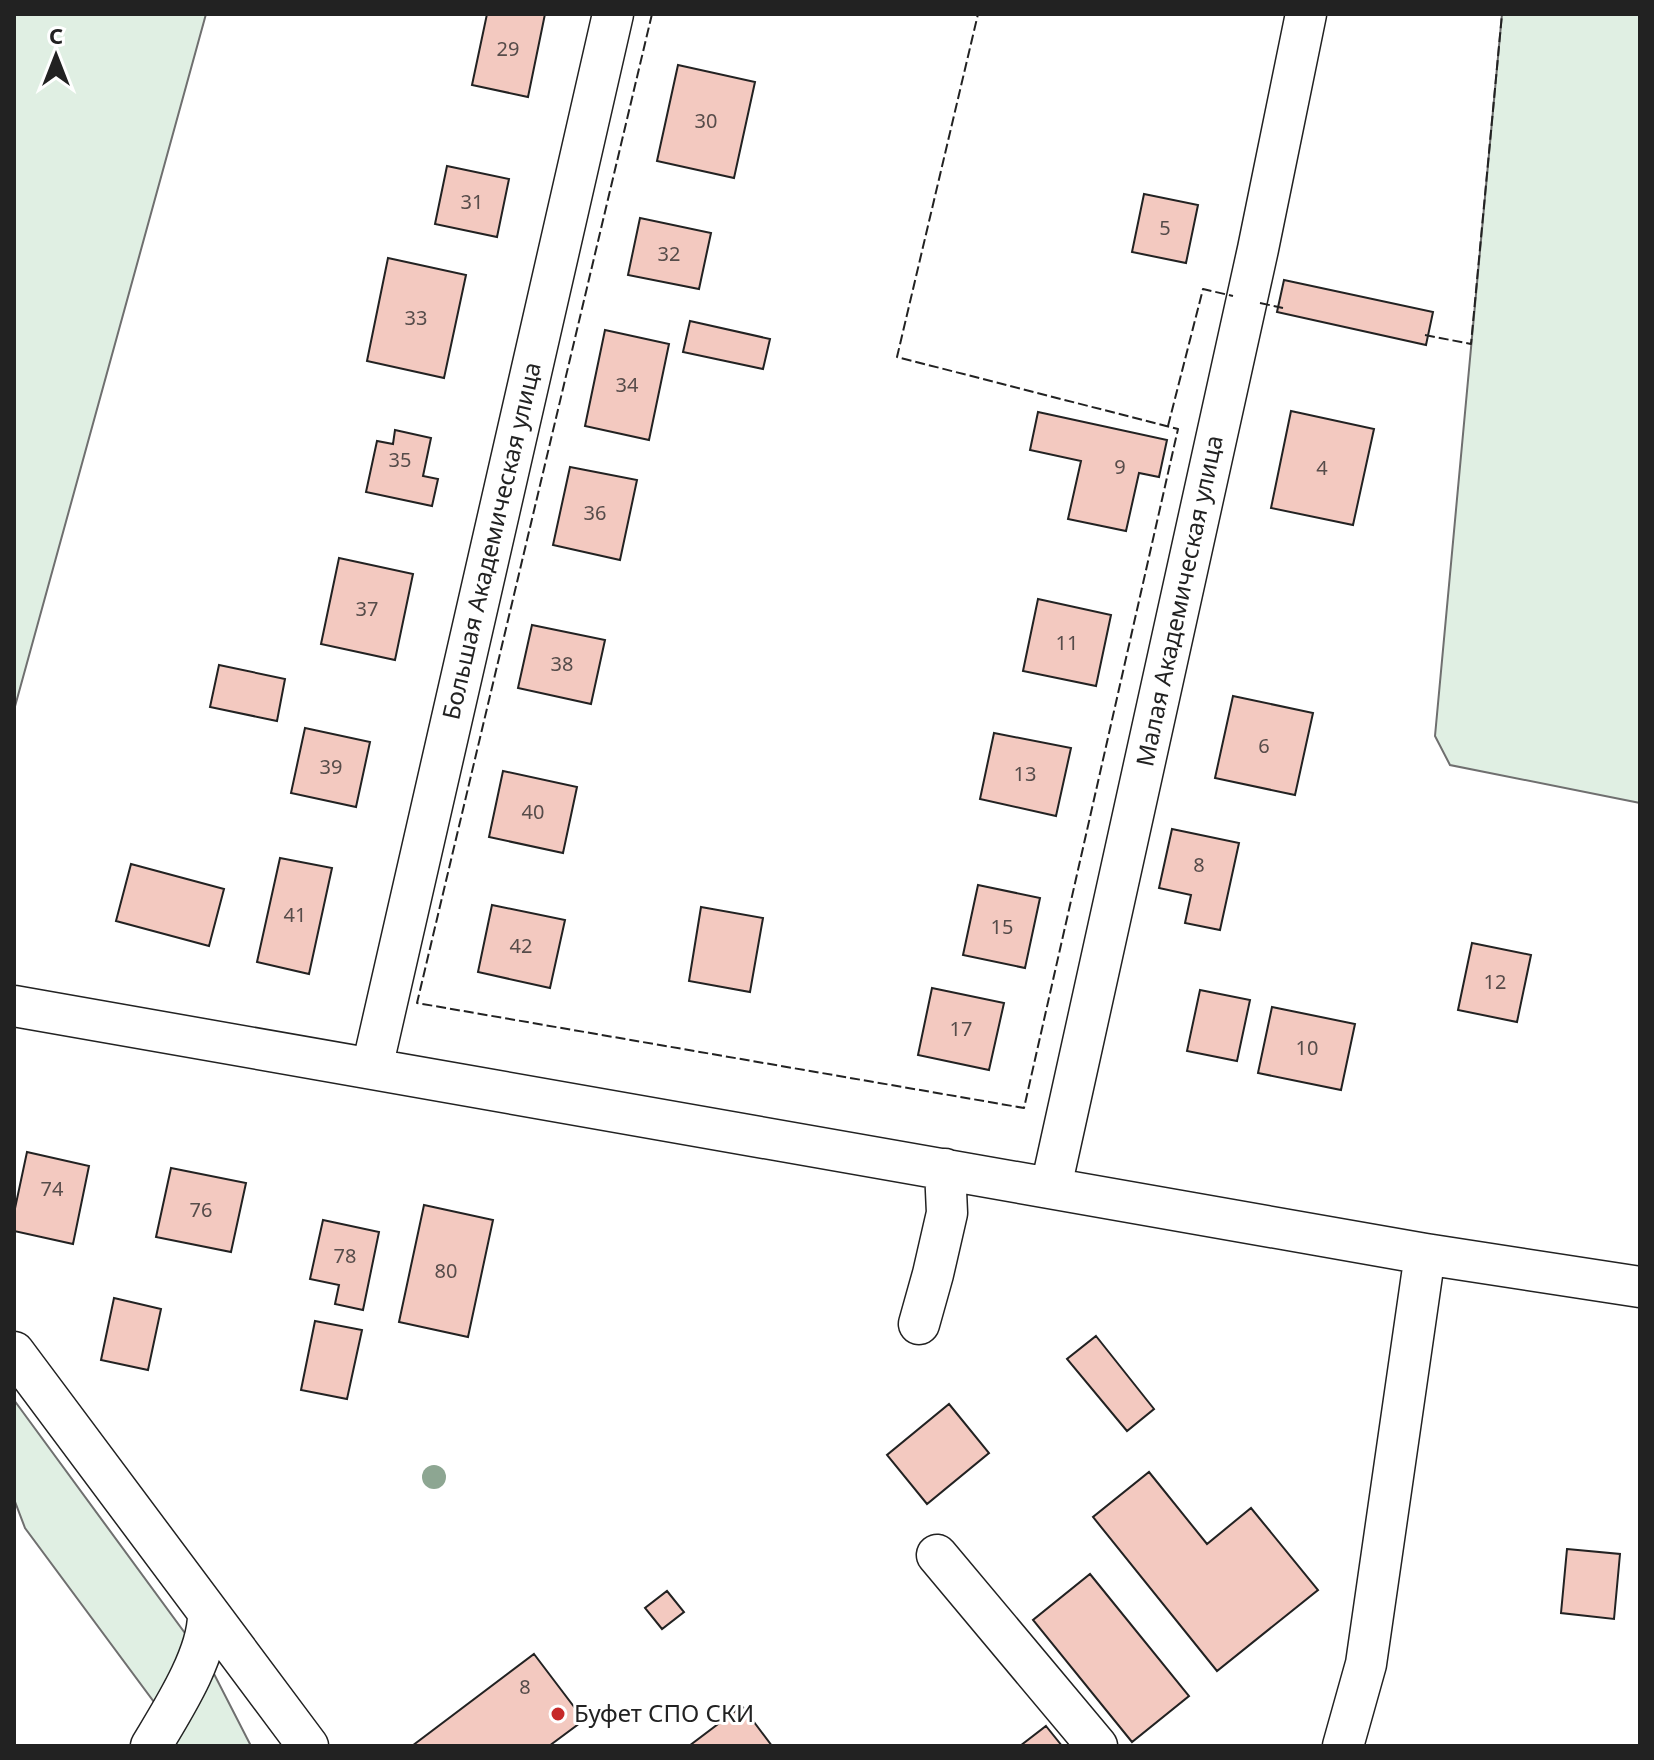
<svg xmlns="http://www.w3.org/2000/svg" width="1654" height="1760" font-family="'Noto Sans',sans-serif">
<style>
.green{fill:#e0efe3;stroke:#6f6f6f;stroke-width:2}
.building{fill:#f3c9c0;stroke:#222;stroke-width:2}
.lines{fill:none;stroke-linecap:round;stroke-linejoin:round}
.minor-casing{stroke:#222;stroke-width:43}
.minor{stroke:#fff;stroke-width:40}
.fence{stroke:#222;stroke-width:2;stroke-dasharray:10 4;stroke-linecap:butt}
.tree{fill:#8da692}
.poi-dot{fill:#c62828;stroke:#fff;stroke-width:3}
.labels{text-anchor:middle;stroke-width:6;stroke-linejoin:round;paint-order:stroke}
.number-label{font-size:20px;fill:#564c4a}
.street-label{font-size:24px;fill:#222;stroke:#fff}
.poi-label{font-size:24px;fill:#222;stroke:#fff;text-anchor:start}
</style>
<rect width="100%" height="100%" fill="#fff"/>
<!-- green -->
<path class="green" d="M14,14h192l-192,696z
M1502,14h138v789l-190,-38 -15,-29z
M14,1400l198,270 39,76h-86l6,-21 -146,-197 -11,-29z"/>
<!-- building -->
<path class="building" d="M487,14h58l-17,83 -56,-12z
M678,65l77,17 -21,96 -77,-17z
M447,166l62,13 -12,58 -62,-13z
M1144,194l54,11 -12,58 -54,-11z
M640,218l71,15 -12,56 -71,-14z
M388,258l78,17 -22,103 -77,-17z
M1284,280l149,32 -7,33 -149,-33z
M690,321l80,18 -7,30 -80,-17z
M605,330l64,14 -20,96 -64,-14z
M1291,411l83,18 -21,96 -82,-17z
M1038,412l129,28 -8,37 -20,-4 -13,58 -58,-12 13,-58 -51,-11z
M395,430l36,8 -8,38 15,3 -6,27 -66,-14 11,-51 16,3z
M570,467l67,13 -17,80 -67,-15z
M339,558l74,16 -18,86 -74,-16z
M1038,599l73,16 -15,71 -73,-15z
M532,625l73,15 -14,64 -73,-16z
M219,665l66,14 -8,42 -67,-14z
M1233,696l80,17 -18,82 -80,-17z
M305,728l65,14 -14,65 -65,-14z
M994,733l77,15 -15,68 -76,-17z
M503,771l74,16 -14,66 -74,-16z
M1172,829l67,14 -19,87 -35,-7 6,-28 -32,-7z
M280,858l52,10 -23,106 -52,-12z
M131,864l93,25 -15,57 -93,-25z
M978,885l62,13 -15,70 -62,-13z
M492,905l73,15 -15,68 -72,-16z
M701,907l62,11 -13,74 -61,-11z
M1472,943l59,12 -14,67 -59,-12z
M932,988l72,15 -15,67 -71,-15z
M1200,990l50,10 -13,61 -50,-10z
M1272,1007l83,17 -14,66 -83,-17z
M27,1152l62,14 -16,78 -59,-13v-18z
M171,1168l75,15 -15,69 -75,-15z
M424,1205l69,15 -25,117 -69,-15z
M323,1220l56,12 -16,78 -28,-6 4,-19 -29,-6z
M114,1298l47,11 -13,61 -47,-10z
M315,1321l47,9 -15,69 -46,-9z
M1096,1336l58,73 -27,22 -60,-72z
M949,1404l40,49 -62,51 -40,-49z
M1149,1472l58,72 44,-36 67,82 -101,81 -124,-154z
M1567,1549l53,5 -6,65 -53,-6z
M1090,1574l99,122 -57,46 -99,-122z
M667,1591l17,21 -22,17 -17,-21z
M534,1654l50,66 -35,26h-137z
M742,1706l30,40h-83z
M1046,1726l16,20h-42z"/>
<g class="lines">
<defs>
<path id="minor" d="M14,1006l1411,248 215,33
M372,1068l241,-1054
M1051,1187l207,-938 48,-235
M919,1324l14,-50 14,-61 -2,-44
M14,1352l294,394
M937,1555l160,191
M151,1746c21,-35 58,-92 57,-133
M1343,1746l23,-82 59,-410"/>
</defs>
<!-- minor casing -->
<use href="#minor" class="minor-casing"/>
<!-- minor -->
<use href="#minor" class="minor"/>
<!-- fence -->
<path class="fence" d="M652,14l-235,989 607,105 154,-679 -281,-72 81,-343
M1260,303l23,5
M1425,335l46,9 31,-330
M1168,426l35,-137 30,7"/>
</g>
<!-- trees -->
<circle class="tree" cx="434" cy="1477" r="12"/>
<!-- markers -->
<circle class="poi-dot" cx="558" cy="1714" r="8"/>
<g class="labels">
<!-- number labels -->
<g class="number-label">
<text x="508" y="56">29</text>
<text x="706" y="128">30</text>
<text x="472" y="209">31</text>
<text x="1165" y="235">5</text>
<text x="669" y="261">32</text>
<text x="416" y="325">33</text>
<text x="627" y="392">34</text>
<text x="400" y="467">35</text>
<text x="1120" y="474">9</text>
<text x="1322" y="475">4</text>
<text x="595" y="520">36</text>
<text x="367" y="616">37</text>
<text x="1067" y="650">11</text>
<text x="562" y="671">38</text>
<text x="1264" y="753">6</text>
<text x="331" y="774">39</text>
<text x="1025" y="781">13</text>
<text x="533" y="819">40</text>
<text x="1199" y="872">8</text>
<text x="295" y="922">41</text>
<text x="1002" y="934">15</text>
<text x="521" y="953">42</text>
<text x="1495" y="989">12</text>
<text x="961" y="1036">17</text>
<text x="1307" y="1055">10</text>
<text x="52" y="1196">74</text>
<text x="201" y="1217">76</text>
<text x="345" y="1263">78</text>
<text x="446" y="1278">80</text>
<text x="525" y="1694">8</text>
</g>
<!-- street labels -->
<g class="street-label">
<text transform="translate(492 541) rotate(-77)" y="8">Большая Академическая улица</text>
<text transform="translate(1180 601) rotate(-78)" y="8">Малая Академическая улица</text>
</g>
<!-- poi labels -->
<g class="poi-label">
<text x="574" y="1722">Буфет СПО СКИ</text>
</g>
</g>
<!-- border -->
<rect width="1654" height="1760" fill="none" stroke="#222222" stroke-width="32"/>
<!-- north arrow -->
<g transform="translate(56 56)" stroke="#ffffff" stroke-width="6" paint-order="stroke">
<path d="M0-6L14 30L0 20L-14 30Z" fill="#222222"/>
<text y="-12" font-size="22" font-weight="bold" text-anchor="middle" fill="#222222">С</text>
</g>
</svg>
